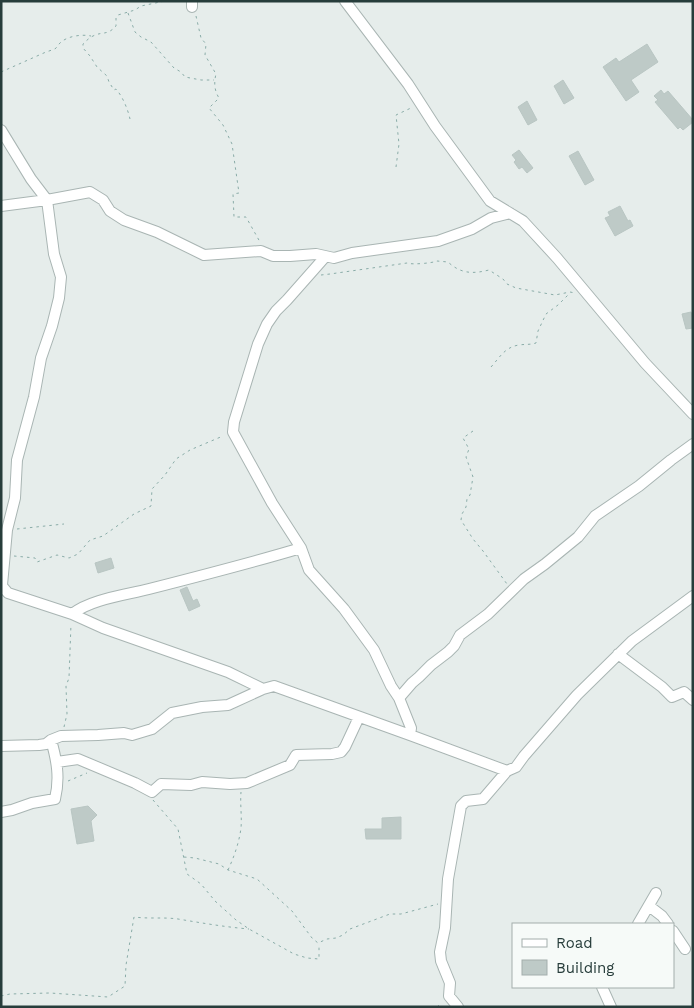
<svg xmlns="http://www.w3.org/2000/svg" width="694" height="1008" font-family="'Work Sans',sans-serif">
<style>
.building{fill:#becac7;stroke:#b9c6c3}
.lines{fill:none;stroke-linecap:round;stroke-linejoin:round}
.minor-casing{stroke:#a9b5b3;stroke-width:12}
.path{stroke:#8aaca8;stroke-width:1;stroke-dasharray:2.5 4;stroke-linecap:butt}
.minor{stroke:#fff;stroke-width:10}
</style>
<rect width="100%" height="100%" fill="#e6edeb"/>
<!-- building -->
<path class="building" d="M647,44l11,18 -27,18 8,12 -13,9 -23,-34 13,-9 3,4z
M563,80l11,18 -10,6 -10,-18z
M661,90l3,4 4,-3 25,29v2l-10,8 -3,-3 -2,2 -23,-27 3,-2 -4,-4z
M527,101l10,19 -9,5 -10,-18z
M519,150l14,18 -6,5 -5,-6 -3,2 -5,-7 2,-2 -4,-5z
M578,151l16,29 -9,5 -16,-29z
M620,206l8,15 2,-1 3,6 -18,10 -10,-18 5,-2 -2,-4z
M691,312l2,8v8l-7,1 -4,-15z
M111,558l3,10 -16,5 -3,-10z
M187,587l6,14 4,-2 3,7 -11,5 -9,-21z
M88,806l9,9 -6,6 3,20 -17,3 -6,-35z
M401,817v22h-35l-1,-10h17v-11z"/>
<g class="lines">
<defs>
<path id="minor" d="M345,1l63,83 27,42 55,75 33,20 34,37 88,105 48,51
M192,7v-6
M1,130l30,49 16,21 7,54 7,23 -2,21 -7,28 -11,32 -7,39 -17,63 -2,38 -8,32 -5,55
M1,206l46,-6 43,-8 13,8 7,11 14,9 33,12 47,23 57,-4 12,5h17l26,-2 18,4 18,-5 86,-12 34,-12 19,-11 19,-5
M325,257l-38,43 -11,11 -9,13 -9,20 -24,78 -1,10 39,71 29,45 8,22 35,39 30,41 17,36 8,12
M1,585l7,8 64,21 31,14 125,44 35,17
M72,614c19,-15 54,-19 77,-25 51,-13 102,-26 152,-41
M618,654l44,33 10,10 12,-5 9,8
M410,735l1,-7 -12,-30 13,-15 7,-6 12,-12 17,-13 6,-6 6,-11 28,-21 36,-35 21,-15 33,-27 17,-21 44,-30 32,-26 22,-16
M1,746l38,-1 7,-1 5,-4 10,-4 37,-1 26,-2 8,2 20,-6 20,-16 30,-6 26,-2 35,-16 11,-3 136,49 97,36 9,-4 8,-11 53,-61 55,-54 61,-45
M57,762l21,-3 57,24 17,9 9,-8 30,1 11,-3 28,2 17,-1 43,-18 6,-10 36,-1 9,-2 4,-5 14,-30
M1,812l11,-2 20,-7 23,-4c5,-21 2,-38 -4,-59
M649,906l13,10 6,8
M638,924l18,-31
M673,931l12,18
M602,987l9,20
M458,1007l-9,-11 1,-13 -9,-22 -1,-9 5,-24 3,-49 13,-73 5,-5 17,-2 24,-28"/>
</defs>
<!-- minor casing -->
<use href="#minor" class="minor-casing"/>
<!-- path -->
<path class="path" d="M128,13l7,19 6,5 10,5 23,26 7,4 4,5 16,3h13
M196,16l5,22 5,6 -1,11 11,19c-2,8 -2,16 3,24l-10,10 14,17 9,19 7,49 -6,1 1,23h12l14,25
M1,72l45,-20 9,-3c2,-2 3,-4 5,-6 7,-7 22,-9 31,-7
M130,119c-2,-9 -7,-22 -14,-30l-2,1 -5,-8 -2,-6 -10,-9 -7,-11 -7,-8v-4c3,-3 6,-6 10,-8 10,-5 14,0 23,-10v-8l2,-3 17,-5 6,-4 24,-5
M396,167l3,-23 -3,-29 15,-7
M321,275l9,-1 77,-11c5,2 26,0 30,-2l11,1c13,12 25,12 41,8l14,9 4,5 9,4 39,7 15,-3 5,1
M491,367c9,-10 14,-20 28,-22 6,-1 11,0 17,-2l2,-12 8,-17 12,-9 12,-12
M473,431l-10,7 6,11 -3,8 7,20 -3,18 -3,4 -1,8 -4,7 -1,6 12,19 10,12 24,33
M17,529l47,-5
M14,556l21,2 2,4 20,-7 12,3 9,-4 12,-14 13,-4 31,-22 17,-8 1,-17 13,-14 11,-16 14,-9 33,-14
M64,727l3,-13 -1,-28 3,-8 2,-54
M68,781l19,-8
M153,800l25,29 9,45 14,10 14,17 21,19 13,9 45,25 13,4 12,1v-15
M184,857l11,1 24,6 9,6 29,9 35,32 20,27 6,5 9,-4 9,-1 7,-3 7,-6 40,-15h11l37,-10
M228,870c6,-13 11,-27 13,-42 1,-12 -1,-24 0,-36
M1,996l9,-2 40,-1 58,4 17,-11 1,-21 8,-48c15,2 30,0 44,2 24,4 47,8 71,10
M437,1007l4,-4"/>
<!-- minor -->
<use href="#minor" class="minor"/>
</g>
<!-- border -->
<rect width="694" height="1008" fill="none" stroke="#273d3b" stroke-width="5"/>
<!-- legend -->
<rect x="512" y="923" width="162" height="65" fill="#f6faf8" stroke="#a3aeac"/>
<rect x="522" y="939" width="25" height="8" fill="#ffffff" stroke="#a3aeac"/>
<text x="556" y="948" font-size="15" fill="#273d3b">Road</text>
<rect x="522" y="960" width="25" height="15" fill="#becac7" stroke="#a3aeac"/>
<text x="556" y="973" font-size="15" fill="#273d3b">Building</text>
</svg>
